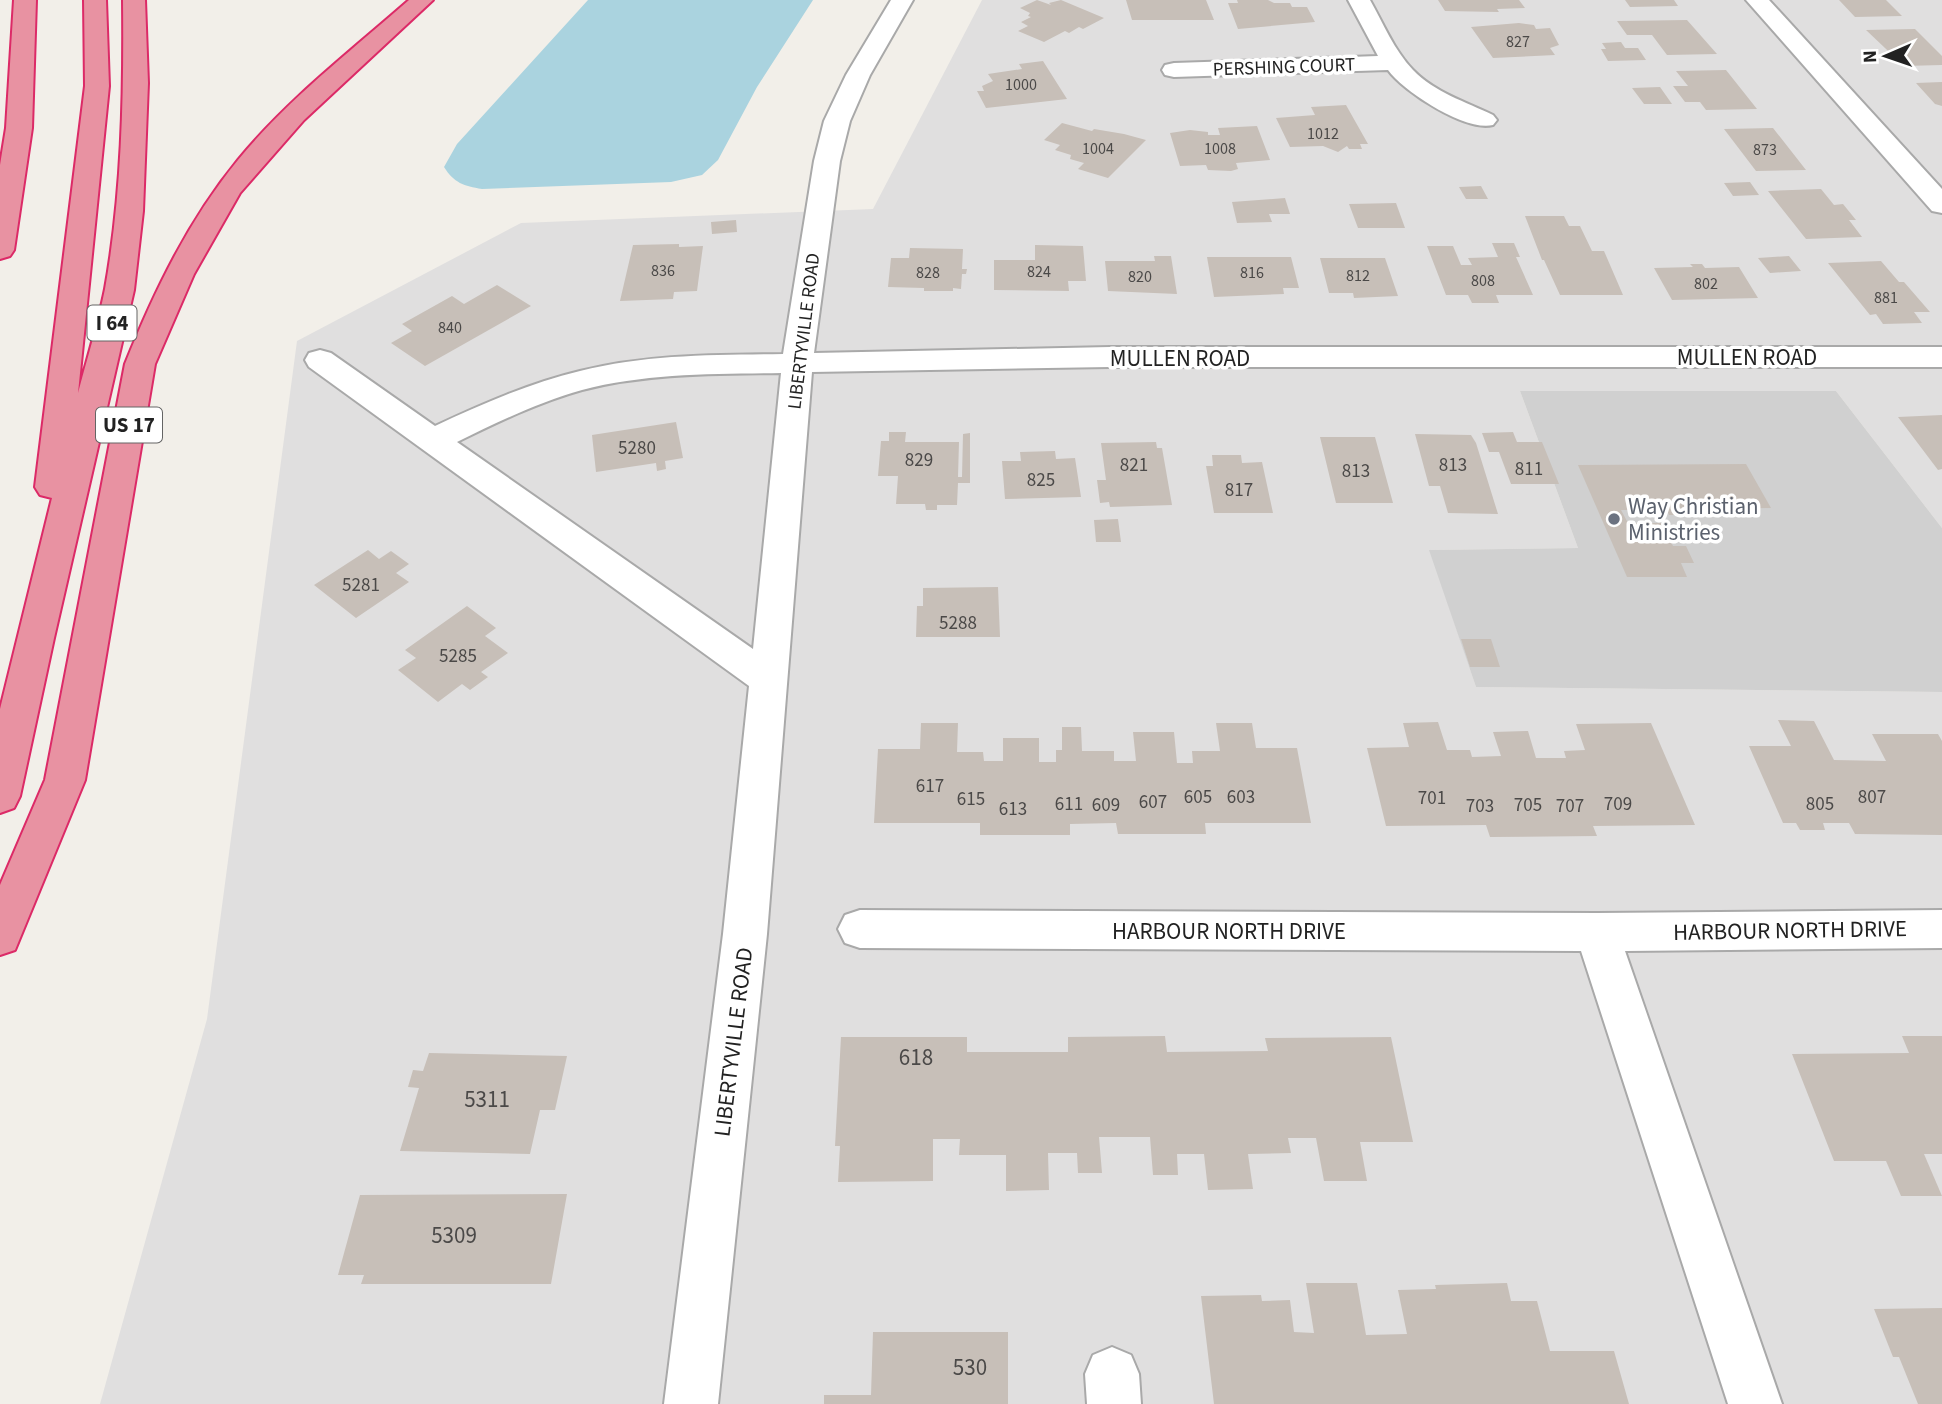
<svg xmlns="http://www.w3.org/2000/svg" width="1942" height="1404" font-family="'Source Sans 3',sans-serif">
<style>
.residential{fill:#e0dfdf}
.religious{fill:#d0d0d0}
.water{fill:#aad3df}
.building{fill:#c7bfb8}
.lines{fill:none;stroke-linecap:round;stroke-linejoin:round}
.minor-casing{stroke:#a9a9a9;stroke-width:4}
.highway-casing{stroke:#dc2a67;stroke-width:4}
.minor{fill:#fff;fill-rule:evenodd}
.highway{fill:#e892a2;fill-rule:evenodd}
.worship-dot{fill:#6b7280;stroke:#fff;stroke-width:2.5}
.labels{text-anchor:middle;stroke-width:7;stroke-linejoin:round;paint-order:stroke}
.far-number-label{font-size:16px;fill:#4b4948}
.far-street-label{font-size:19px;fill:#222;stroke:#fff}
.number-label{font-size:19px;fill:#4b4948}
.shield{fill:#fff;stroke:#646464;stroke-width:2}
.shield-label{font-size:21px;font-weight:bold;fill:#222}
.street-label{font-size:23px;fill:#222;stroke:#fff}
.worship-label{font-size:23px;fill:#5b616d;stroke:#fff;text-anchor:start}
.near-number-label{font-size:23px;fill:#4b4948}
</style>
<rect width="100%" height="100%" fill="#f2efe9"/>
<!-- residential -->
<path class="residential" d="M982,0h960v528l-106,-137h-316l58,157 -148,2 46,137 466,5v712h-1842l107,-385 90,-678 224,-118 352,-14z"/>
<!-- religious -->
<path class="religious" d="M1520,391h316l106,137v164l-466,-5 -47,-137 149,-2z"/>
<!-- water -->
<path class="water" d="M588,0h225l-56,87 -39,73 -16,15 -31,7 -189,7c-18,-3 -28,-6 -38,-22l13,-23z"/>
<!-- building -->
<path class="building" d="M1037,0l14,5 -2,-2 12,-3 43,18 -21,11 -4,-2 -10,6 -4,-2 -21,11 -26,-11 10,-5 -7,-4 10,-5 -3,-1 2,-3 -10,-5z
M1126,0h80l8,20h-82z
M1237,0h31l6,3h16l2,4h15l8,15 -77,7 -10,-26h10z
M1438,0h81l6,8 -28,1 2,3 -54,-1z
M1625,0h49l4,6 -48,1z
M1839,0h47l16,16 -47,1z
M1687,20l30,34 -50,1 -15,-20h-25l-10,-14z
M1519,23l15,2 2,4 14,-1 9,17 -9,3 5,7 -62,3 -22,-31z
M1915,29l27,27v9l-38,1 -38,-36z
M1621,42l4,6h13l8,12 -38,1 -7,-12h5l-4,-6z
M1043,61l24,38 -81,9 -9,-17h7l-2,-5 11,-5 -5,-7 34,-5 -3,-5z
M1726,70l31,39 -51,1 -6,-8h-15l-12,-16h15l-12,-15z
M1942,82v24l-7,-2 -19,-21z
M1660,87l12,17h-28l-12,-16z
M1346,105l22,39h-8l2,5h-13l-2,-3 -9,6 -15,-6 -33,1 -14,-29 39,-3 -4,-8z
M1062,123l30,8 2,-2 30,5 22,6 -38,38 -30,-9 6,-6 -14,-4 1,-4 -16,-5 5,-5 -16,-5z
M1257,126l13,34 -34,3 2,6 -7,2 -23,-1 -2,-5 -26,1 -10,-33 20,-3 18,2v3h12l-2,-7z
M1773,128l33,42 -50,1 -32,-42z
M1750,182l9,13 -26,1 -9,-13z
M1481,186l7,13h-22l-7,-12z
M1821,189l13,16 9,-1 13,16h-7l13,17 -56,2 -38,-48z
M1285,198l5,16h-21l3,8 -35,1 -5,-21z
M1396,203l9,25h-47l-9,-24z
M1525,216h39l5,10h11l12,25h12l19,44h-63l-16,-35h-2z
M736,220l1,12 -25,2 -1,-12z
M1492,243h22l6,14h-4l17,38h-37l3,8h-27l-4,-8h-22l-19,-49h26l8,19h11l-4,-7 30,-1z
M679,244v3l24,-1 -6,45 -23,1 -1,7 -53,2 13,-56z
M1035,245l48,1 3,35h-18l1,10 -75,-1v-30h41z
M910,248l53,1 -1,20h5l-1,5h-4l-1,15 -8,-1v3h-29v-3l-36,-1 3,-29h18z
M1154,256h17l6,38 -69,-3 -3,-30h50z
M1789,256l12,15 -31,2 -12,-15z
M1207,257h84l8,31h-16l1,6 -70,3z
M1320,258h65l13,38 -44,2 -1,-5h-24z
M1881,261l18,21h5l26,30h-16l8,11 -39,1 -7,-10 -6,1 -42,-52z
M1690,264h12l3,4 34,-1 19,31 -86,2 -18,-32 39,-1z
M497,285l34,21 -106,60 -34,-23 21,-12 -10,-7 50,-28 12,8z
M1942,415v54l-4,1 -40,-53z
M676,422l7,36 -18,3 1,8 -9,2 -1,-8 -60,9 -4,-37z
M889,432h17l-1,10h54l-1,35h4l1,-43 7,-1v50h-12l-1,22h-20v5h-11l-1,-6h-29l2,-28h-20l3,-35h8z
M1513,432l4,10h25l17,42h-48l-12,-32h-10l-7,-19z
M1415,434l56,1 5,8 22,71 -50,-1 -8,-27h-11z
M1320,437h55l18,66h-57z
M1156,442l1,6h5l10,57 -62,2 -1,-5 -9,1 -3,-23h9l-5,-37z
M1055,451l1,8 19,-1 6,39 -76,2 -3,-38h19l-1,-9z
M1212,455h29l1,8 20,-1 11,51h-59l-8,-47h7z
M1746,464l25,44 -85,1 3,6h-20l-2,-5h-46l7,13h33l12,23h13l8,17h-13l6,14h-60l-49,-112z
M1118,519l3,23h-25l-2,-22z
M368,550l11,9 12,-8 18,13 -13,9 13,9 -53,36 -42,-33z
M998,587l2,50h-84l1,-31h6v-18z
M467,606l29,22 -11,8 23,17 -27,19 7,5 -18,13 -8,-6 -24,18 -40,-32 18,-12 -11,-8z
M1461,639h30l9,28h-30z
M1778,720l36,1 20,39 52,1 -14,-27h66l4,7v94l-87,-1 -6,-11h-26l2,7h-25l-4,-7h-13l-34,-77h42z
M1438,722l9,28h23l2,7 29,-1 -8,-24 35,-1 8,27h30l-2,-7 21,-1 -9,-26 75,-1 44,102 -102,1 4,10 -107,1 -4,-12 -100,1 -19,-78 42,-1 -6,-24z
M921,723h37l-1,29h26l1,9h19v-23h36v24h17v-12h6v-23h19l1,24h32v10h22l-3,-29h41l3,31h16l-1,-12h28l-4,-28h36l4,25h41l14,75h-106l1,11h-88l-2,-11 -46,1v11h-90v-12h-106l4,-74h42z
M1165,1036l2,16 101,-1 -3,-13 126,-1 22,105h-53l7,39h-43l-8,-43h-28l3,15 -43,1 5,35 -45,1 -4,-36h-27l1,21h-25l-3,-38h-51l3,36h-24l-1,-20h-29l1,37 -43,1v-36h-47l1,-16h-27v42l-95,1 2,-36h-5l6,-109h126v15h101v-15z
M1902,1036h40v118h-18l18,42h-41l-15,-35h-52l-42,-107 117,-1z
M429,1053l138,3 -12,54h-15l-10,44 -130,-3 19,-63 -11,-1 5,-17 10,1z
M567,1194l-16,90h-190l3,-9h-26l22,-80z
M1306,1283h51l9,52 41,-1 -9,-44 38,-1 -1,-4 72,-2 4,18h26l13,50h64l15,53h-415l-13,-108 60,-1 1,6 28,-1 4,32 20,1z
M1942,1308v96h-24l-19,-47h-6l-19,-48z
M873,1332h135v72h-184v-9h47z"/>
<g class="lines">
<defs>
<path id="minor" d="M891,0h22l-43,75 -20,46 -10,40 -26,192 296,-6h832v20h-832l-298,5 -45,562 -49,470h-54l59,-470 26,-248 -440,-319 -4,-7 4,-7 11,-3 11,3 104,73c47,-22 95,-43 145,-55 67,-17 135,-16 203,-17l31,-193 10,-40 22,-46zM781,373l-28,276 -296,-207c41,-20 82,-40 125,-52 64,-17 133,-16 199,-17z
M1348,0h22c13,23 24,50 43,70 21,22 53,32 80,45l4,5 -4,5c-27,7 -89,-33 -105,-55l-214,7 -9,-2 -3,-5 3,-5 9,-2 204,-7z
M1746,0h23l173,189v24l-10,-2z
M860,910l737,3 345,-3v38l-317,3 157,453h-54l-147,-453 -721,-3 -15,-5 -7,-14 7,-14z
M1112,1347l19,8 8,19 2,30h-54l-2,-30 8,-19z"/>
<path id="highway" d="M14,0h22l-4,128 -18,122 -4,6 -10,3v-94l6,-37z
M84,0h22l3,86 -31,307c9,-34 20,-69 27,-104 17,-95 19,-193 18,-289h22l3,83 -5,128 -9,79 -80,348 -34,158 -6,12 -14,5v-104l52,-211 -12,-3 -5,-8 50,-401z
M409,0h24l-129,120 -64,73 -46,81 -39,90 -70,416 -70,170 -15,5v-70l45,-105 80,-416c29,-72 63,-143 113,-204 49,-60 113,-109 171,-160z"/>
</defs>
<!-- minor casing -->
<use href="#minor" class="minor-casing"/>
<!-- highway casing -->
<use href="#highway" class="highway-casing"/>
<!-- minor -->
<use href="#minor" class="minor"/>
<!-- highway -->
<use href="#highway" class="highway"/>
</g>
<!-- markers -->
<circle class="worship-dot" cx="1614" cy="519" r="7"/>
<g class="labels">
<!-- far-number labels -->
<g class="far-number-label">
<text x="1518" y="47">827</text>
<text x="1021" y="90">1000</text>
<text x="1323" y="139">1012</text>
<text x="1098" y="154">1004</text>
<text x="1220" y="154">1008</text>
<text x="1765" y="155">873</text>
<text x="663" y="276">836</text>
<text x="1039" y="277">824</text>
<text x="928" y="278">828</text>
<text x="1252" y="278">816</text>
<text x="1358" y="281">812</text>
<text x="1140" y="282">820</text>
<text x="1483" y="286">808</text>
<text x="1706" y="289">802</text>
<text x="1886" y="303">881</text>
<text x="450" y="333">840</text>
</g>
<!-- far-street labels -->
<g class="far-street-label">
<text transform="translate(1284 66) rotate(-2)" y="7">PERSHING COURT</text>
<text transform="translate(803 331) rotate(-83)" y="7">LIBERTYVILLE ROAD</text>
</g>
<!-- number labels -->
<g class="number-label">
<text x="637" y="454">5280</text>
<text x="919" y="466">829</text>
<text x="1134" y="471">821</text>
<text x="1453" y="471">813</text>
<text x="1529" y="475">811</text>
<text x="1356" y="477">813</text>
<text x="1041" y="486">825</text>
<text x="1239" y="496">817</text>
<text x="361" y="591">5281</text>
<text x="958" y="629">5288</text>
<text x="458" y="662">5285</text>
<text x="930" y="792">617</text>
<text x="1198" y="803">605</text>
<text x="1241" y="803">603</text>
<text x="1872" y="803">807</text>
<text x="1432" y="804">701</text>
<text x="971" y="805">615</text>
<text x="1153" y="808">607</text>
<text x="1069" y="810">611</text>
<text x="1618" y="810">709</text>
<text x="1820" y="810">805</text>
<text x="1106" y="811">609</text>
<text x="1528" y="811">705</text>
<text x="1480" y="812">703</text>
<text x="1570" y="812">707</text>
<text x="1013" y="815">613</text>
</g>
<!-- shield labels -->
<g class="shield">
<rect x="87.5" y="305.5" width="49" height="35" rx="5"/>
<rect x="96" y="407.5" width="66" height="35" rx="5"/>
</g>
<g class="shield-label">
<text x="112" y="330">I 64</text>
<text x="129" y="432">US 17</text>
</g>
<!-- street labels -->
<g class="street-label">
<text x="1747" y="365">MULLEN ROAD</text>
<text x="1180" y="366">MULLEN ROAD</text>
<text transform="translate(1790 930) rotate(-1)" y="8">HARBOUR NORTH DRIVE</text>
<text x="1229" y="939">HARBOUR NORTH DRIVE</text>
<text transform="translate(733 1042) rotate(-83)" y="8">LIBERTYVILLE ROAD</text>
</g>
<!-- worship labels -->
<g class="worship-label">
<text x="1628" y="514">Way Christian<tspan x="1628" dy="26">Ministries</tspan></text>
</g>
<!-- near-number labels -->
<g class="near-number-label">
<text x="916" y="1065">618</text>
<text x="487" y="1107">5311</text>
<text x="454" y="1243">5309</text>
<text x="970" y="1375">530</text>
</g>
</g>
<!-- north arrow -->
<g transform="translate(1886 56) rotate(268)" stroke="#ffffff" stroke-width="5" paint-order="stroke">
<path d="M0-5L12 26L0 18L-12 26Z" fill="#222222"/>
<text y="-10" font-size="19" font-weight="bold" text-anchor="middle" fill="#222222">N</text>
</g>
</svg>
